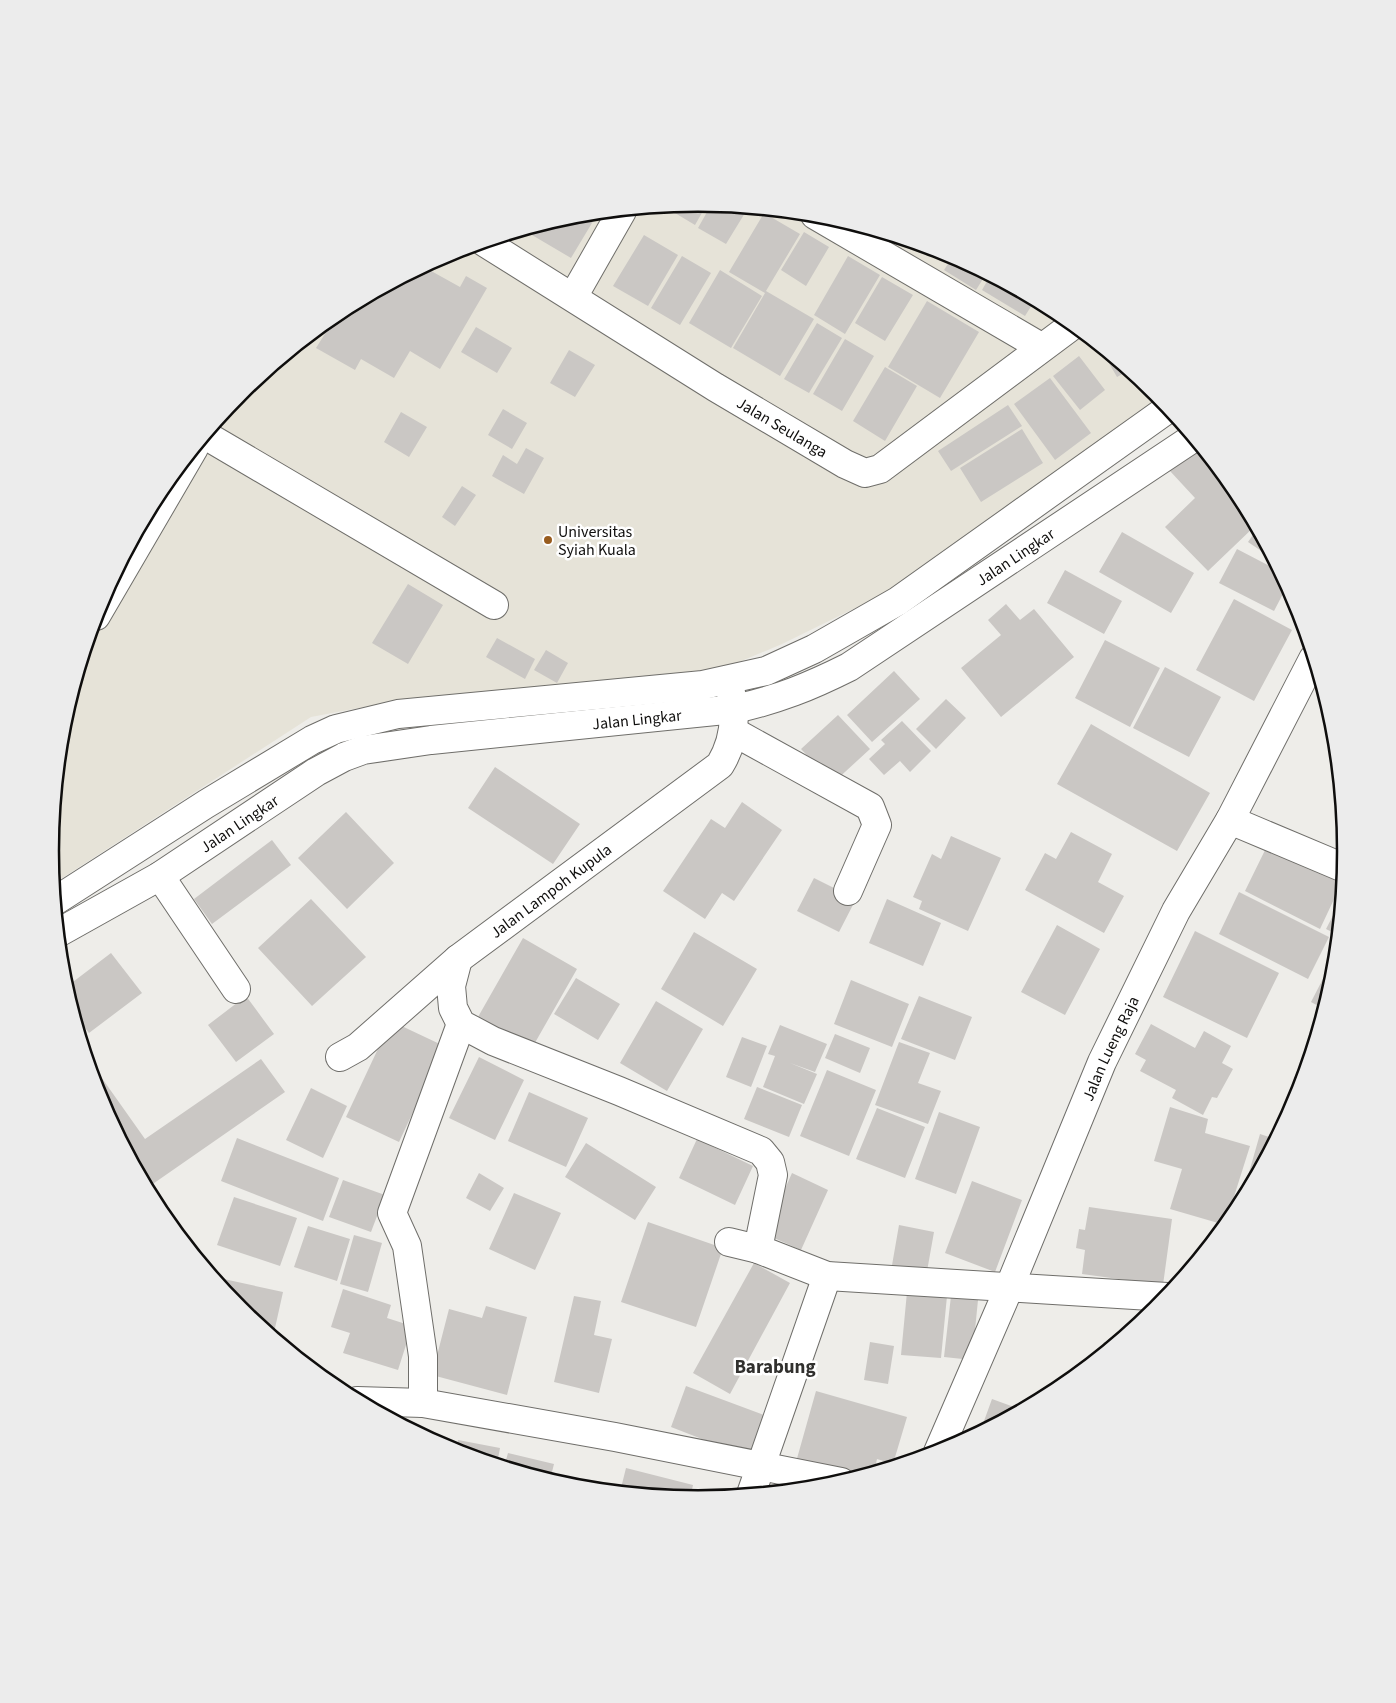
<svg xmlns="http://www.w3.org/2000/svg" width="1396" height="1703" font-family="'Source Sans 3',sans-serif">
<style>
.built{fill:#e6e3d8}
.building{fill:#cac7c4}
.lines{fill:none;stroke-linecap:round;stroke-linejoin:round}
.minor-casing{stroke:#6f6e6a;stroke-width:30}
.minor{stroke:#fff;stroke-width:28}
.poi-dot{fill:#985c1e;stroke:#fff;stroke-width:2}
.labels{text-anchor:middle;stroke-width:5;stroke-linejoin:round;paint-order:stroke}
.street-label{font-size:16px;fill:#0f0e0d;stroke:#fff}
.poi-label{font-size:16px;fill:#0f0e0d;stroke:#fff;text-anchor:start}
.quarter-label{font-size:19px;font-weight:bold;fill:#31302e;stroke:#fff}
.rim{fill:none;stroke:#0f0e0d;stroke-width:2.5}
</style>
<rect width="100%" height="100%" fill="#eeede9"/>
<!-- built -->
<path class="built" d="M698,204l127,12 121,37 112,60 103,87 -267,189 -112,55 -62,26 -324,31 -85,16 -258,167 -3,-33 13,-126 36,-122 60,-112 81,-98 98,-80 112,-60 122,-37z"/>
<!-- building -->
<path class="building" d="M698,204h9l-12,21 -30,-18z
M711,205l37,3 -22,36 -28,-16z
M598,213l-27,45 -39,-23 5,-9 35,-10z
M764,213l36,21 -34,57 48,28 -34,57 -47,-28 32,-55 -36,-21z
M804,232l25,15 -23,39 -25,-16z
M644,235l34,20 -30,51 -35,-20z
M682,256l29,17 -31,52 -29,-17z
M848,256l32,19 -35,59 -31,-19z
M953,256l33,18 -10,16 -32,-20z
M424,267l36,20 6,-11 21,12 -47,81 -30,-18 -16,27 -33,-19 -6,11 -39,-22 22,-35z
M720,270l42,26 -31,52 -42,-25z
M990,276l45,24 -10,16 -43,-26z
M882,277l31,18 -28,46 -30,-18z
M927,301l52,31 -39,66 -52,-31z
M817,323l25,15 -33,55 -25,-14z
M476,327l36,21 -15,25 -36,-21z
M845,339l29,17 -32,55 -29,-17z
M1099,346l29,25 -11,6z
M569,350l26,15 -20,32 -25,-14z
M1079,356l26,34 -25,20 -27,-34z
M885,367l32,19 -32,55 -32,-20z
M1050,378l41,55 -36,27 -41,-56z
M1008,405l14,21 -71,45 -13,-20z
M503,409l24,14 -15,26 -24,-14z
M401,412l26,15 -18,30 -25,-15z
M1022,429l21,34 -62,39 -21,-34z
M526,448l18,10 -20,36 -32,-18 11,-21 14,9z
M1193,449l47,48 15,29 -47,45 -43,-44 30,-29 -25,-27z
M462,486l14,9 -21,31 -13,-9z
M1257,529l16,30 -25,-17z
M1122,532l72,41 -23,40 -72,-41z
M1237,549l42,22 8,15 -13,25 -55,-28z
M1065,570l57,31 -18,33 -57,-31z
M408,584l35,21 -35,59 -36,-21z
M1234,599l58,31 -38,71 -58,-31z
M1006,604l14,16 14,-11 40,48 -73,60 -40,-49 40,-33 -13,-15z
M497,638l38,21 -10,20 -39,-22z
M1105,640l55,28 -30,59 -55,-29z
M546,650l22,13 -11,20 -23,-13z
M1165,667l56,30 -32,60 -56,-29z
M894,671l26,28 -48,43 -25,-27z
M946,699l20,19 -30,31 -20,-20z
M838,715l32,34 -37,34 -32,-34z
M902,721l29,30 -21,21 -10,-11 -16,14 -15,-16 16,-15 -4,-4z
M1091,724l119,69 -33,58 -120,-67z
M495,767l85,57 -27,40 -85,-56z
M742,802l40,28 -48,71 -12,-8 -17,26 -42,-28 48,-72 14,9z
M346,812l48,51 -47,46 -49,-51z
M1071,832l41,22 -14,28 26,14 -20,37 -79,-43 20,-37 11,6z
M951,836l50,22 -33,73 -49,-22 3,-8 -9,-4 19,-43 9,5z
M272,840l19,25 -79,59 -18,-25z
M1269,842l74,38 -23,49 -75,-38z
M814,878l42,21 -17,33 -42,-21z
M1239,892l90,45 -21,42 -89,-45z
M311,899l55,58 -54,49 -54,-58z
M887,899l54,24 -18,43 -54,-23z
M1341,900l-3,35 -12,-6z
M1057,925l43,24 -35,66 -44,-23z
M1195,931l84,42 -32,65 -84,-41z
M694,932l63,37 -34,57 -62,-37z
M523,938l54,31 -45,79 -54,-31z
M111,953l31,40 -53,40 -16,-21 -8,-24z
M1327,971l7,3 -10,35 -13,-7z
M576,978l44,26 -22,36 -44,-26z
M851,980l58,24 -17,43 -58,-23z
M246,996l28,38 -38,28 -28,-37z
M919,996l53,21 -17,43 -54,-21z
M656,1001l47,28 -36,62 -47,-28z
M391,1021l53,25 -45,96 -53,-25z
M1151,1024l44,24 9,-17 27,15 -9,17 11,6 -16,29 -5,-1 -9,18 -31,-17 4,-8 -36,-19 6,-11 -11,-6z
M780,1025l47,19 -12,28 -25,-9 27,11 -13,30 -41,-17 12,-31 -7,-2z
M835,1034l35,14 -10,25 -35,-15z
M742,1037l25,9 -16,41 -25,-10z
M899,1042l31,11 -12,30 23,8 -13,33 -53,-19z
M87,1057l58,82 116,-80 24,33 -138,96 -48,-89z
M479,1057l45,23 -29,60 -46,-22z
M827,1070l49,20 -27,66 -49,-20z
M757,1087l45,18 -13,32 -45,-18z
M311,1088l36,18 -24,52 -37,-18z
M529,1092l59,26 -22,49 -58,-26z
M1170,1107l38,12 -3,14 45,13 -25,79 -55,-16 12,-40 -28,-8z
M877,1108l48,19 -20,51 -49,-19z
M939,1112l41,15 -24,67 -41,-15z
M1260,1134l15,5 -35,66v-1z
M237,1138l102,40 -16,43 -102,-40z
M697,1139l56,27 -18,39 -56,-27z
M586,1143l70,44 -21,33 -70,-43z
M479,1173l25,15 -14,23 -24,-13z
M792,1173l36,17 -27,60 -36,-16z
M343,1180l42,15 -14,37 -42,-15z
M972,1181l50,19 -27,72 -50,-19z
M514,1193l47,20 -26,57 -46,-21z
M234,1197l63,21 -17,48 -63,-21z
M1089,1207l83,12 -9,66 -81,-11 3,-24 -9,-2 3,-19 6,1z
M648,1222l75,26 -27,79 -75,-25z
M899,1225l35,7 -8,45 -35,-6z
M308,1226l42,13 -13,42 -43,-14z
M354,1235l28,8 -14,49 -28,-8z
M754,1263l36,20 -60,111 -37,-21z
M219,1278l64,14 -10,45 -33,-28 -22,-26z
M343,1289l48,16 -4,13 25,8 -14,44 -55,-17 7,-20 -19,-6z
M907,1292l40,4 -6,62 -40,-3z
M574,1296l27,5 -7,34 18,4 -13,54 -45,-11z
M951,1296l27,4 -6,60 -28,-3z
M486,1306l41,11 -20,78 -75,-20 17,-66 33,9z
M870,1342l24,4 -6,38 -24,-4z
M1104,1342l9,4 -14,11z
M1051,1383l11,4 -17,10z
M686,1386l81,30 -16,42 -80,-31z
M816,1391l91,26 -14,47 -16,-5 -3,13 -22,7 -56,-17z
M992,1399l22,8 -4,9 -30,16z
M458,1440l42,8 -3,16 -41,-12z
M508,1453l46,11 -4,16 -46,-13z
M626,1468l67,17 -3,14 -70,-7z"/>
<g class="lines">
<defs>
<g id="minor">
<path d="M815,215l226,132"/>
<path id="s1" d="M484,242l231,145 130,77 20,9 15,-4 193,-144"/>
<path d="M573,297l49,-86"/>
<path d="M205,435l289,170"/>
<path d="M96,616l98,-168"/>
<path d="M734,732l136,75 7,18 -29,66"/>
<path d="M1230,820l114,48"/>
<path d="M160,876l76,113"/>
<path d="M55,901l151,-97 106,-64 24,-11 62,-15 305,-29 63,-14 48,-22 84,-48 271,-193"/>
<path id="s2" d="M58,933l102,-57 156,-104 28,-15 19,-7 68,-10 304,-31c44,-10 74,-22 114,-42l344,-229"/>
<path d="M458,959l-7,27 2,22 8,16 32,17 126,50 142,60 9,11 3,13 -15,74"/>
<path id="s3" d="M340,1057l18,-10 100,-88 262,-194c14,-23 17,-46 11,-72"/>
<path d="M729,1242l29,7 69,27 340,21"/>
<path d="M357,1401l66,2 192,34 226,45"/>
<path d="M423,1403v-47l-16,-110 -15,-33 69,-189"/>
<path id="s4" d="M938,1452l71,-164 93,-226 74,-151 54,-91 83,-161"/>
<path d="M751,1494l76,-218"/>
</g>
</defs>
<!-- minor casing -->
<use href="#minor" class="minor-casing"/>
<!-- minor -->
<use href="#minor" class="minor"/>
</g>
<!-- markers -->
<circle class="poi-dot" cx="548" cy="540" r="5"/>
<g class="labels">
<!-- street labels -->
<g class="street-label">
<text dy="6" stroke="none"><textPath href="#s1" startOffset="351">Jalan Seulanga</textPath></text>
<text dy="6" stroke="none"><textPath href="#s2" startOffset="1052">Jalan Lingkar</textPath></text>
<text dy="6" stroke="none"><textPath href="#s2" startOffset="632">Jalan Lingkar</textPath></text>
<text dy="6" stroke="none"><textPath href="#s2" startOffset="212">Jalan Lingkar</textPath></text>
<text dy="6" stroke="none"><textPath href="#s3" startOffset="269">Jalan Lampoh Kupula</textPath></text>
<text dy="6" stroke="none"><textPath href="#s4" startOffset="439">Jalan Lueng Raja</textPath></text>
</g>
<!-- poi labels -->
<g class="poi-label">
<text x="558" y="537">Universitas<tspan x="558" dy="18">Syiah Kuala</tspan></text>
</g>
<!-- quarter labels -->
<g class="quarter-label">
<text x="775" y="1373">Barabung</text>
</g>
</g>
<!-- crop -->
<path d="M0 0H1396V1703H0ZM59 851a639 639 0 1 1 1278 0a639 639 0 1 1-1278 0Z" fill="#ececec" fill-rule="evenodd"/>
<path class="rim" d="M59 851a639 639 0 1 1 1278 0a639 639 0 1 1-1278 0Z"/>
</svg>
